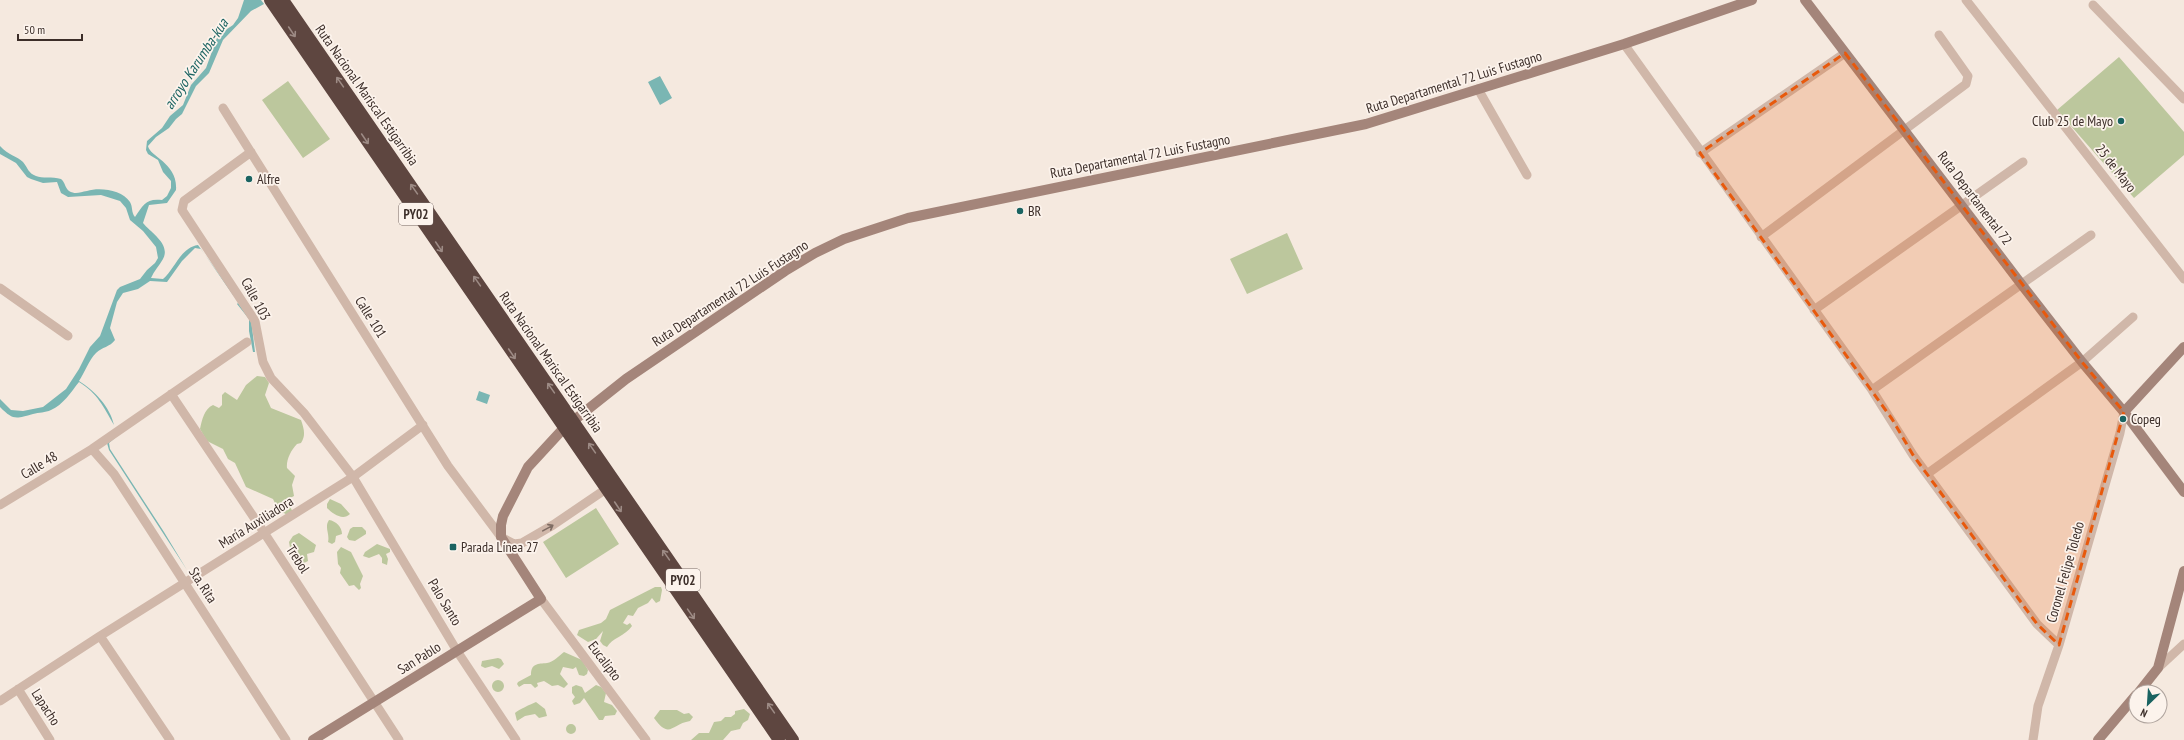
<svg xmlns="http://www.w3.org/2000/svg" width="2184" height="740" font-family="'PT Sans Narrow',sans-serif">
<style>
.green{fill:#bcc79d}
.water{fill:#7ab6b3}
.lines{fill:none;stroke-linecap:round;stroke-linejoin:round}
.street{stroke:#d0b7a9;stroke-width:9}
.secondary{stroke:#a4857a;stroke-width:10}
.highway{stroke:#5e4640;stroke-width:12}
.oneway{stroke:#9d8b85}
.oneway2{stroke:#7f6c63}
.marked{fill:#e8590c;fill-opacity:0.2;stroke:#e8590c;stroke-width:3;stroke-dasharray:8 5;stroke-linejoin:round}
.poi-dot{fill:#1a6361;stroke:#fcf3ec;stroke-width:1.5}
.labels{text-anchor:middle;stroke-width:3.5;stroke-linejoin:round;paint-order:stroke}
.shield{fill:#fcf3ec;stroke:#766964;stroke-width:1}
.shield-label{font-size:13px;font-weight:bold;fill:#3c2e29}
.street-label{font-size:14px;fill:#3c2e29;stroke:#fcf3ec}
.poi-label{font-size:14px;fill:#3c2e29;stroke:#fcf3ec;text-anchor:start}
.water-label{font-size:15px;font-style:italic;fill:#1a6361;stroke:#fcf3ec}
</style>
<rect width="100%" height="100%" fill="#f5e9df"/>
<!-- green -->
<path class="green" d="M2119,57l65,75v23l-50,43 -77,-88z
M288,81l42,58 -27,19 -41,-58z
M1287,233l16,36 -56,25 -17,-35z
M257,376l8,1 4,6 -4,12 6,13 30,12c3,9 5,15 0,23l-4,1c-6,6 -11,16 -10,24l8,8 -3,9 2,11 -6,3 -1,3 6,10 -6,3 -9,-6 -5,-10 -27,-12 -11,-24 -7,-4 -5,-10 -16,-8 -7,-12c2,-9 4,-20 13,-24l6,3 3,-3v-10l3,-3 12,8 9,-15z
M330,499l11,5 9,10c-7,7 -17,0 -23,-6v-4z
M596,508l23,36 -53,34 -23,-36z
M329,520c7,1 13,7 13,14l-6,2 -1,6 -3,2 -4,-2c2,-8 -4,-15 1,-22z
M353,527h9l4,4v3l-11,7 -6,-1 -2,-3 3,-8z
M299,533l17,12 -2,7 -7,2 1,7 -6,3 -10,-5 -3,-17 4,-6z
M377,544l13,5v3l-4,2 2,5 -1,6 -5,-2v-5l-3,-4 -10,4 -6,-2 2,-4z
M341,547l10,5 12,24 -3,8 1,4 -2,2 -5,-5 -5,1 -9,-13 1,-5 -3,-4 -1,-12z
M655,587h6l1,3 -2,11 -4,2 -4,-5 -4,5 -10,5 -5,8 -5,-1 -5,8 4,2 3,-2 2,3c-7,10 -20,12 -25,21l-4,-2 -3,-4 3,-10 -7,8 -8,3 -11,-7 2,-5 22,-7 5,-4 4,-9z
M564,652l18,8 6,10 -1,4 -3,2 -5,-1 -3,-8 -3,2 -10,-2 -3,7 8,10 -4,4 -6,-3 -6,1 -8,-5 -7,2 1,3 -3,2 -4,-4h-7l-5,3 -2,-3 1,-2 13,-7c0,-12 7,-11 16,-12 6,-1 12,-7 17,-11z
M498,658l3,1 3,5 -5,5 -7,-3 -7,2 -4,-2 1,-5z
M492 686a6 6 0 1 1 12 0a6 6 0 1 1-12 0Z
M576,685l6,2 3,6 11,-8 5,2 5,6 -2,9 8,3 5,6 -2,4 -10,1 -2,4h-4l-15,-22 -4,5 -6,2 -2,-4 3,-4 -3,-4v-6z
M536,702l9,7 2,7 -8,2 -4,-4 -10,2 -8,5 -2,-8c3,-3 16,-9 21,-11z
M744,709l6,5 -2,6 -5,3 -3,6 -9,2 -8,9h-32l8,-7h10l5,-11 7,-1 4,-4h6l4,-3v-3z
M660,710h17l7,4 5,-1 4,4 -3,4c-19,3 -20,19 -36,-3z
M566 729a5 5 0 1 1 10 0a5 5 0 1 1-10 0Z"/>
<!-- water -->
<path class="water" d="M244,0h17l3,4 -13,7 -28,29 -14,33 -13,13 -14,28 -6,5 -7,9 -13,9 -8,9c2,11 30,17 28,44l-9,13 -18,2 -6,18c8,10 28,21 20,36 -4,7 -9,12 -12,19l12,1c12,-10 17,-31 35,-34l36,50h-1l-32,-46 -6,-1 -13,13 -15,21 -17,-1 -12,8 -15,4 -6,9 -7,26 5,12c-5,7 -13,7 -19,13 -7,7 -11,19 -17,28 16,10 31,26 35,44 -11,-19 -16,-31 -35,-43 -8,10 -16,23 -28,28 -6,3 -12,2 -18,4 -18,5 -20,6 -33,-7v-8l11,11 12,1 20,-4 23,-18 13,-20 11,-22 10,-11 17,-46 3,-3 20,-8 7,-9 8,-7 3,-5 -2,-11 -13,-16 -13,-11 -4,-12 -6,-7 -19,-6 -33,2 -7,-4 -4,-11 -14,1 -12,-4 -4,-2 -11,-14 -16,-9v-8c8,9 17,10 23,16 5,6 5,11 13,14 6,3 16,0 25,3 4,3 4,9 8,12 7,4 11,1 18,0 13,-4 35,-1 43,11 3,5 1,10 5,15 8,-12 11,-19 27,-17l5,-4 4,-8v-7l-8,-9 -5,-12 -10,-6 -2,-4 1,-9 15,-13 8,-12 13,-11 8,-20 15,-17 12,-33 15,-10 5,-7z
M660,76l12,22 -12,7 -12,-23z
M238,303l13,16 4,33h-2l-4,-21v-12l-12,-15z
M479,391l11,4 -3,9 -11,-4z
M121,433l-12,10 1,6 54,83 23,38 -78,-120 -2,-7z"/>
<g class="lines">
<!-- street -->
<path class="street" d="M1966,0l218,279
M2093,5l91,94
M1624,44l248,346 41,65 124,169 22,21
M1478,89l49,86
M223,108l225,358 53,71 13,7 8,-1 31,-18 53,-36
M251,152l-67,49 -2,9 73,111 8,41 8,16 33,35 49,64 104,174 59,89
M1700,153l145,-100
M1761,237l205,-153 2,-8 -29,-41
M0,288l68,48
M1814,310l209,-148
M1872,390l219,-155
M171,394l94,140 134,206
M92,449l22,25 34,52 138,214
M1927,474l155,-112 51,-45
M0,505l92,-56 155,-107
M541,599l105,141
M100,636l253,-159 70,-52
M2158,668l26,-24
M18,689l32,51
M0,701l100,-65 70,104
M2033,740l5,-34 21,-61 61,-212 4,-21"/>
<!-- secondary -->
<path class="secondary" d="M1805,0l217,285 60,77 42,50 60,80
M2124,412l60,-65
M2139,692l19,-24 26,-97
M313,740l228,-141 -40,-62v-12l2,-9 25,-49 35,-38 63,-50 159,-108 30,-18 29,-14 64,-21 458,-94 258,-80 128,-44
M2098,740l38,-45"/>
<!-- highway -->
<path class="highway" d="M270,0l509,740
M283,0l510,740"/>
</g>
<!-- one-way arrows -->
<defs><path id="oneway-shaft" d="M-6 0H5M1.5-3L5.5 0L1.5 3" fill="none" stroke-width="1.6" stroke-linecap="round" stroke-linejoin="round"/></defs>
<g class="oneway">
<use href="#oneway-shaft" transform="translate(292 32) rotate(56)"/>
<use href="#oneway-shaft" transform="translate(340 82) rotate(-125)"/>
<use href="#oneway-shaft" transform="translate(365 139) rotate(56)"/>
<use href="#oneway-shaft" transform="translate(414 189) rotate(-125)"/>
<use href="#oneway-shaft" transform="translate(439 247) rotate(56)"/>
<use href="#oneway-shaft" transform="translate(477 281) rotate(-125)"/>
<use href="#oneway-shaft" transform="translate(512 354) rotate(56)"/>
<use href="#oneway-shaft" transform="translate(551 388) rotate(-125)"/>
<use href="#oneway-shaft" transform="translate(592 448) rotate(-125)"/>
<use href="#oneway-shaft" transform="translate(618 507) rotate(56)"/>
<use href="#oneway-shaft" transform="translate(666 555) rotate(-125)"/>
<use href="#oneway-shaft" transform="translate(691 614) rotate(55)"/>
<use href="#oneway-shaft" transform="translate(771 708) rotate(-125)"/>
</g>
<use class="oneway2" href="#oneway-shaft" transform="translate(548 528) rotate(-29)"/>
<!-- marked area -->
<path class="marked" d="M1845,53l237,309 42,50 -65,233 -22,-21 -124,-169 -21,-36 -192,-266z"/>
<!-- markers -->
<g class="poi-dot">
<circle cx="2121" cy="121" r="4"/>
<circle cx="249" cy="179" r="4"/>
<circle cx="1020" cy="211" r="4"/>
<circle cx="2123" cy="419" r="4"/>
<rect x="449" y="543" width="8" height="8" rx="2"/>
</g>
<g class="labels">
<!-- shield labels -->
<g class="shield">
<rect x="399" y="203" width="34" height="22" rx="3"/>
<rect x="666" y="569" width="34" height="22" rx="3"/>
</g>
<g class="shield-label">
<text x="416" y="219">PY02</text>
<text x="683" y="585">PY02</text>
</g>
<!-- street labels -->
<g class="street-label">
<text transform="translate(1454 82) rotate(-17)" y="5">Ruta Departamental 72 Luis Fustagno</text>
<text transform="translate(367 95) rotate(55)" y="5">Ruta Nacional Mariscal Estigarribia</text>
<text transform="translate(1140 156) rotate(-11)" y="5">Ruta Departamental 72 Luis Fustagno</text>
<text transform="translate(2116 168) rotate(52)" y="5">25 de Mayo</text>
<text transform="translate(1975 198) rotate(53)" y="5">Ruta Departamental 72</text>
<text transform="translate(730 293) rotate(-33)" y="5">Ruta Departamental 72 Luis Fustagno</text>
<text transform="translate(256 299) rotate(62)" y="5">Calle 103</text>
<text transform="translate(371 317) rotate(58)" y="5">Calle 101</text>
<text transform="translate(551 362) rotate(55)" y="5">Ruta Nacional Mariscal Estigarribia</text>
<text transform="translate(39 465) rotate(-31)" y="5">Calle 48</text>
<text transform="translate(256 522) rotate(-32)" y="5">María Auxiliadora</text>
<text transform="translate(298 559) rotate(57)" y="5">Trebol</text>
<text transform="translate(2065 572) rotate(-74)" y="5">Coronel Felipe Toledo</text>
<text transform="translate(203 585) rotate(57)" y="5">Sta. Rita</text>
<text transform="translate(445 602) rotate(59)" y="5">Palo Santo</text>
<text transform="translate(419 658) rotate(-32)" y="5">San Pablo</text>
<text transform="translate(605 661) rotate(53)" y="5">Eucalipto</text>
<text transform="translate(46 707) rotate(57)" y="5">Lapacho</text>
</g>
<!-- poi labels -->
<g class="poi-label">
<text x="2113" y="126" text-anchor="end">Club 25 de Mayo</text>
<text x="257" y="184">Alfre</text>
<text x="1028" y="216">BR</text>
<text x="2131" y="424">Copeg</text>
<text x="461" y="552">Parada Línea 27</text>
</g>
<!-- water labels -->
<g class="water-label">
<text transform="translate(196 64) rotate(-57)" y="5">arroyo Karumba-kua</text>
</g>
</g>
<!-- north arrow -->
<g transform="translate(2148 704) rotate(205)"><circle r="19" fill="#fcf3ec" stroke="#afa49e"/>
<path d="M0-3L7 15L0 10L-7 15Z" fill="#1a6361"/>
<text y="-6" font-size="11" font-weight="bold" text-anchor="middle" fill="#3c2e29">N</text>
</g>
<!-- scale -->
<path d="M18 34v6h64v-6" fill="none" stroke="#3c2e29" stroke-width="2"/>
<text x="24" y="34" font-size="12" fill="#3c2e29" stroke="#fcf3ec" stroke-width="3" paint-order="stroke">50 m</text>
</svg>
